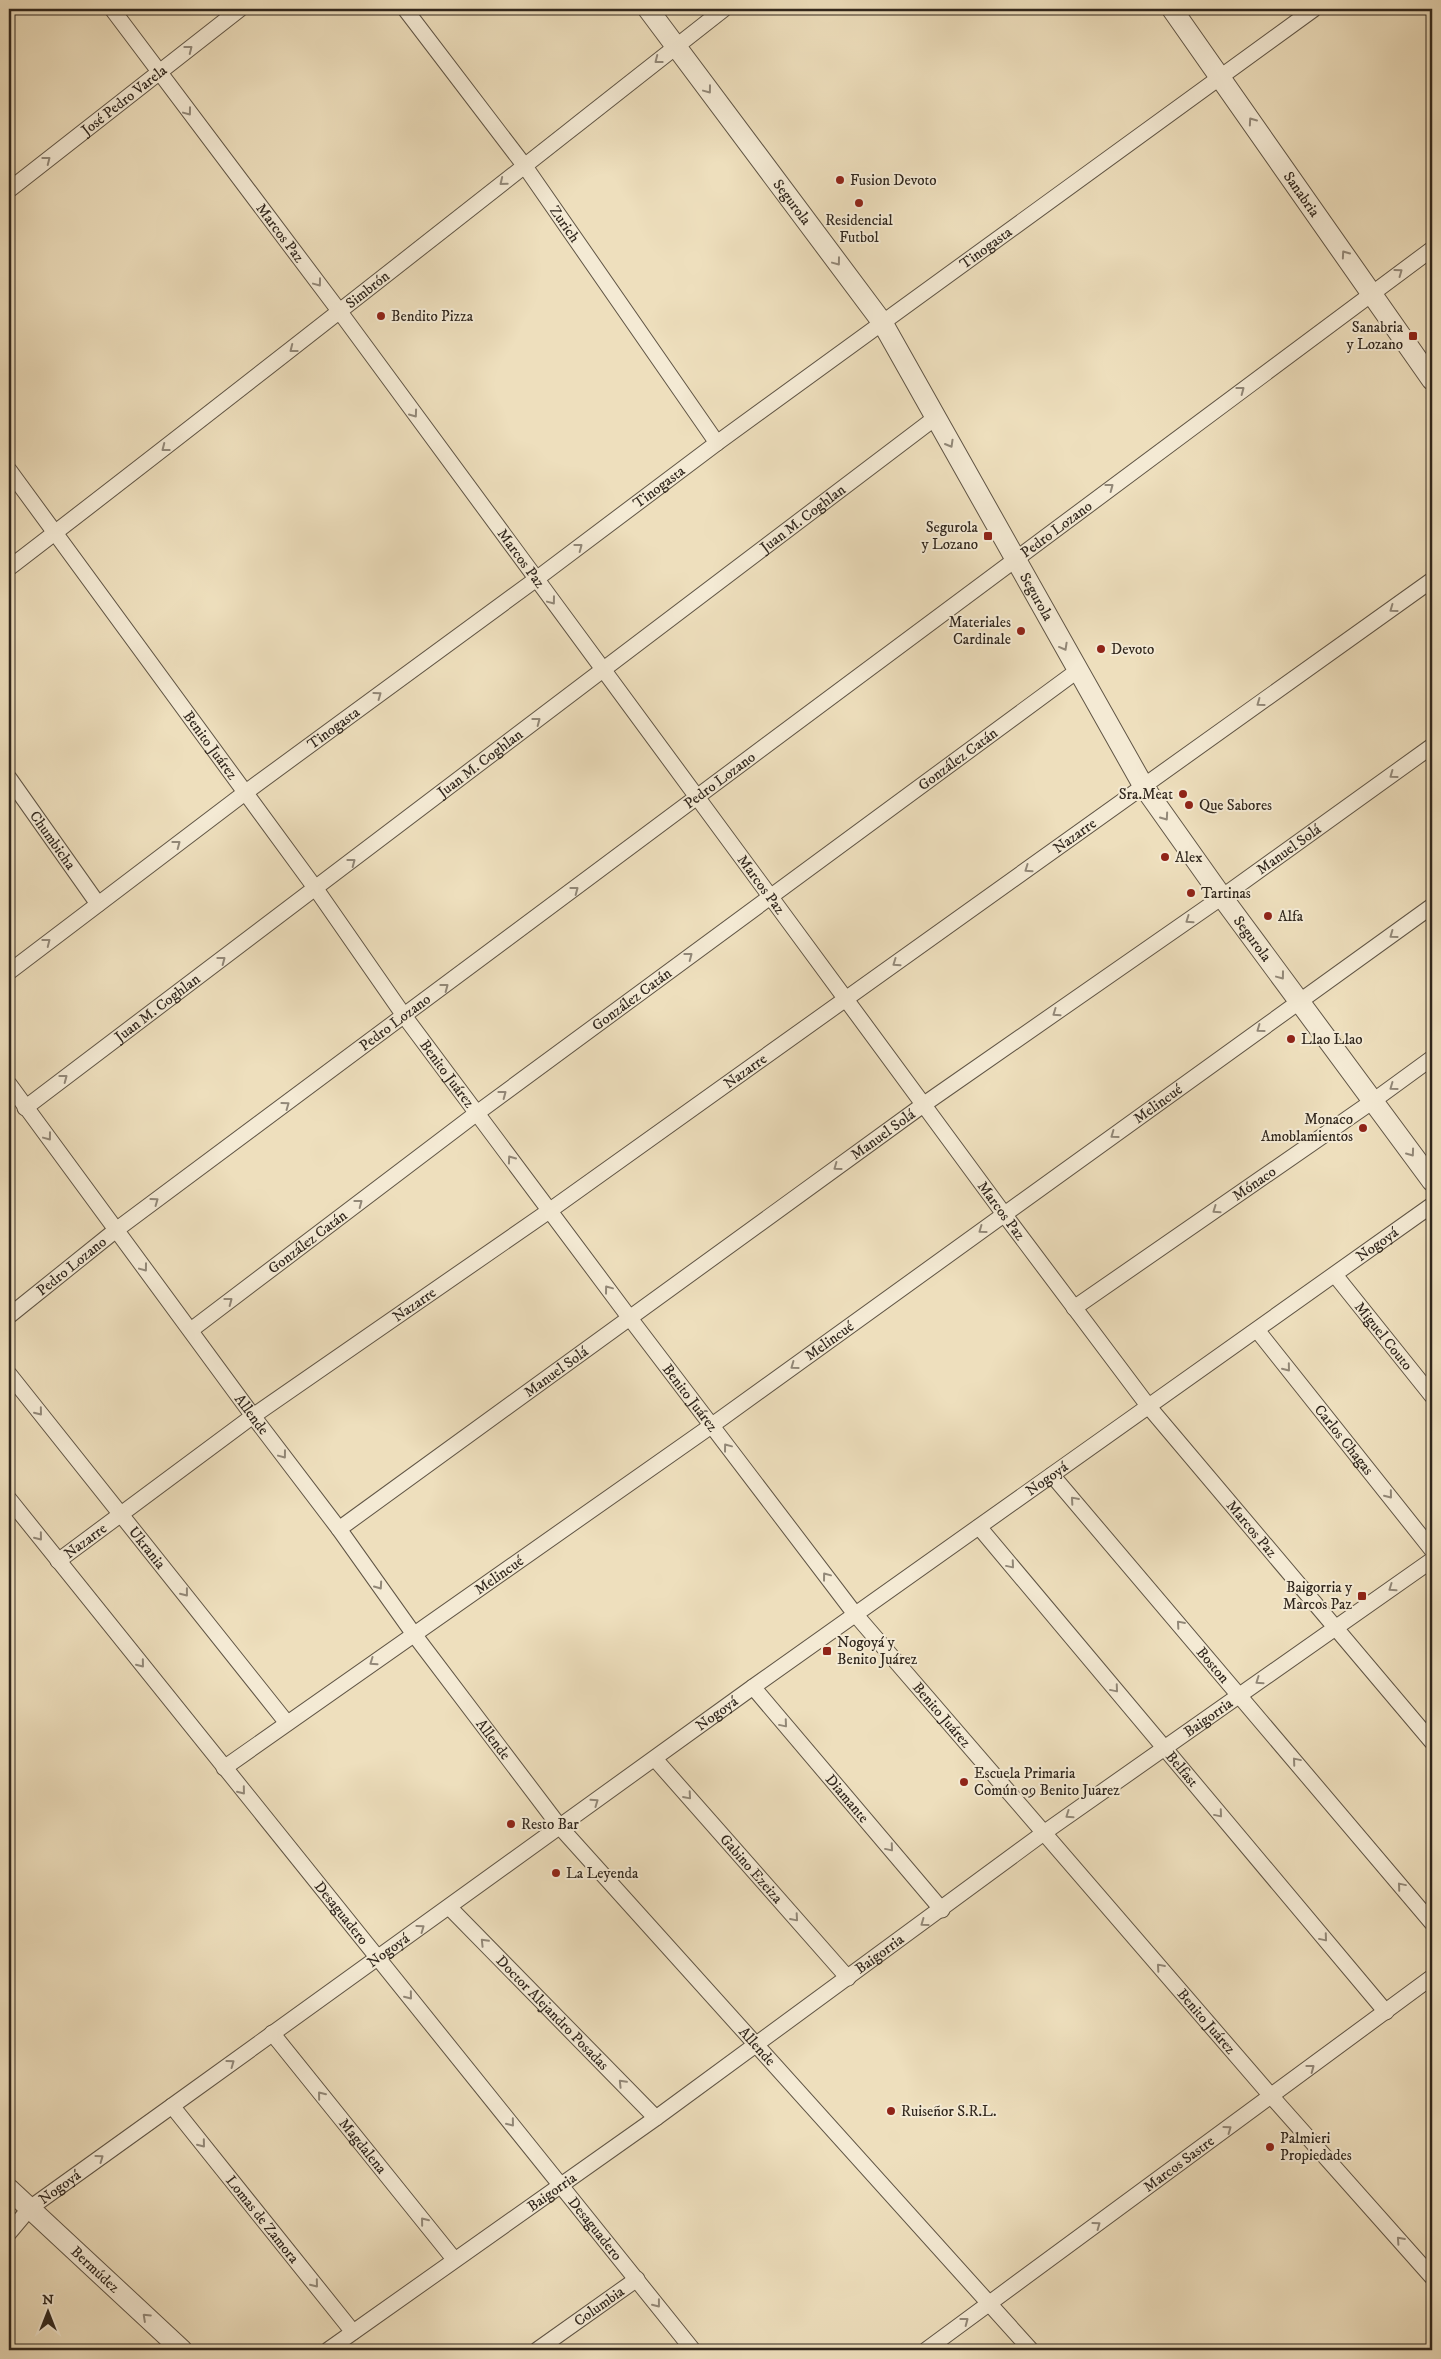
<svg xmlns="http://www.w3.org/2000/svg" width="1441" height="2359" font-family="'IM FELL DW Pica',serif">
<style>
.lines{fill:none;stroke-linecap:round;stroke-linejoin:round}
.minor-casing{stroke:#605545;stroke-width:17}
.tertiary-casing{stroke:#605545;stroke-width:22}
.minor{stroke:#f4ead4;stroke-width:15}
.tertiary{stroke:#f4ead4;stroke-width:20}
.oneway{stroke:#928878}
.poi-dot{fill:#8f2418;stroke:#f4ead4;stroke-width:2}
.labels{text-anchor:middle;stroke-width:4;stroke-linejoin:round;paint-order:stroke}
.street-label{font-size:15px;fill:#31271d;stroke:#f4ead4}
.poi-label{font-size:15px;fill:#31271d;stroke:#f4ead4;text-anchor:start}
</style>
<rect width="100%" height="100%" fill="#eedfbd"/>
<filter id="stains"><feTurbulence type="fractalNoise" baseFrequency=".004" numOctaves="4"/><feColorMatrix values="0 0 0 0 .2 0 0 0 0 .09 0 0 0 0 .02 0 0 0 .5 -.17"/></filter>
<radialGradient id="worn" r=".72"><stop offset=".6" stop-color="#630" stop-opacity="0"/><stop offset="1" stop-color="#630" stop-opacity=".3"/></radialGradient>
<g class="lines">
<defs>
<g id="minor">
<path id="s1" d="M112,9l228,303 664,902 145,193 283,335"/>
<path id="s2" d="M405,9l119,156 193,278"/>
<path id="s3" d="M9,190l231,-181"/>
<path id="s4" d="M9,470l307,419 89,128 224,300 226,297 417,483 160,180"/>
<path id="s5" d="M9,568c240,-184 477,-372 715,-559"/>
<path id="s6" d="M9,778l89,126"/>
<path id="s7" d="M9,972l237,-180 289,-212 182,-137 597,-434"/>
<path id="s8" d="M9,1084l244,332 86,113 74,104 147,194 471,523"/>
<path id="s9" d="M25,1108l910,-690"/>
<path id="s10" d="M1335,1275l97,121"/>
<path id="s11" d="M1074,1308l299,-207 59,-43"/>
<path id="s12" d="M9,1316l107,-86 1316,-981"/>
<path id="s13" d="M191,1330l286,-217 600,-442"/>
<path id="s14" d="M1257,1330l175,220"/>
<path id="s15" d="M9,1374l278,349"/>
<path id="s16" d="M1052,1475l380,448"/>
<path id="s17" d="M9,1499l684,851"/>
<path id="s18" d="M979,1527l407,485"/>
<path id="s19" d="M339,1529l584,-424 299,-208 210,-151"/>
<path id="s20" d="M58,1561l195,-145 296,-205 883,-631"/>
<path id="s21" d="M753,1687l189,223"/>
<path id="s22" d="M655,1759l193,219"/>
<path id="s23" d="M224,1768l487,-342 721,-520"/>
<path id="s24" d="M449,1907l207,211"/>
<path id="s25" d="M272,2033l182,226"/>
<path id="s26" d="M172,2106l181,226"/>
<path id="s27" d="M9,2233l21,-25 142,-102 581,-419 679,-482"/>
<path id="s28" d="M328,2350l328,-232 389,-286 387,-272"/>
<path id="s29" d="M537,2350l100,-71"/>
<path id="s30" d="M926,2350l506,-373"/>
</g>
<g id="tertiary">
<path id="s31" d="M648,9l234,313 262,465 78,110 210,284"/>
<path id="s32" d="M1172,9l260,371"/>
<path id="s33" d="M9,2189l173,161"/>
</g>
</defs>
<!-- minor casing -->
<use href="#minor" class="minor-casing"/>
<!-- tertiary casing -->
<use href="#tertiary" class="tertiary-casing"/>
<!-- minor -->
<use href="#minor" class="minor"/>
<!-- tertiary -->
<use href="#tertiary" class="tertiary"/>
</g>
<!-- one-way arrows -->
<defs><path id="oneway-chevron" d="M-2-3.5L2.5 0L-2 3.5" fill="none" stroke-width="1.6" stroke-linecap="round" stroke-linejoin="round" transform="scale(1.25)"/></defs>
<g class="oneway">
<use href="#oneway-chevron" transform="translate(189 49) rotate(-38)"/>
<use href="#oneway-chevron" transform="translate(658 60) rotate(142)"/>
<use href="#oneway-chevron" transform="translate(708 90) rotate(53)"/>
<use href="#oneway-chevron" transform="translate(188 112) rotate(53)"/>
<use href="#oneway-chevron" transform="translate(1252 121) rotate(-125)"/>
<use href="#oneway-chevron" transform="translate(47 160) rotate(-38)"/>
<use href="#oneway-chevron" transform="translate(503 182) rotate(141)"/>
<use href="#oneway-chevron" transform="translate(1345 254) rotate(-125)"/>
<use href="#oneway-chevron" transform="translate(837 262) rotate(53)"/>
<use href="#oneway-chevron" transform="translate(1399 272) rotate(-36)"/>
<use href="#oneway-chevron" transform="translate(318 283) rotate(53)"/>
<use href="#oneway-chevron" transform="translate(293 349) rotate(142)"/>
<use href="#oneway-chevron" transform="translate(1241 390) rotate(-37)"/>
<use href="#oneway-chevron" transform="translate(414 414) rotate(54)"/>
<use href="#oneway-chevron" transform="translate(950 444) rotate(60)"/>
<use href="#oneway-chevron" transform="translate(165 448) rotate(142)"/>
<use href="#oneway-chevron" transform="translate(1110 487) rotate(-37)"/>
<use href="#oneway-chevron" transform="translate(579 547) rotate(-37)"/>
<use href="#oneway-chevron" transform="translate(552 601) rotate(53)"/>
<use href="#oneway-chevron" transform="translate(1393 609) rotate(144)"/>
<use href="#oneway-chevron" transform="translate(1064 647) rotate(61)"/>
<use href="#oneway-chevron" transform="translate(378 695) rotate(-36)"/>
<use href="#oneway-chevron" transform="translate(1260 703) rotate(144)"/>
<use href="#oneway-chevron" transform="translate(537 721) rotate(-37)"/>
<use href="#oneway-chevron" transform="translate(1393 775) rotate(144)"/>
<use href="#oneway-chevron" transform="translate(1165 817) rotate(55)"/>
<use href="#oneway-chevron" transform="translate(177 844) rotate(-37)"/>
<use href="#oneway-chevron" transform="translate(352 862) rotate(-37)"/>
<use href="#oneway-chevron" transform="translate(1028 869) rotate(145)"/>
<use href="#oneway-chevron" transform="translate(575 890) rotate(-37)"/>
<use href="#oneway-chevron" transform="translate(1189 920) rotate(145)"/>
<use href="#oneway-chevron" transform="translate(1393 935) rotate(144)"/>
<use href="#oneway-chevron" transform="translate(47 942) rotate(-38)"/>
<use href="#oneway-chevron" transform="translate(689 956) rotate(-37)"/>
<use href="#oneway-chevron" transform="translate(222 960) rotate(-37)"/>
<use href="#oneway-chevron" transform="translate(896 963) rotate(145)"/>
<use href="#oneway-chevron" transform="translate(1281 976) rotate(53)"/>
<use href="#oneway-chevron" transform="translate(445 987) rotate(-37)"/>
<use href="#oneway-chevron" transform="translate(1056 1013) rotate(145)"/>
<use href="#oneway-chevron" transform="translate(1260 1029) rotate(144)"/>
<use href="#oneway-chevron" transform="translate(64 1078) rotate(-37)"/>
<use href="#oneway-chevron" transform="translate(1393 1087) rotate(144)"/>
<use href="#oneway-chevron" transform="translate(503 1094) rotate(-37)"/>
<use href="#oneway-chevron" transform="translate(286 1105) rotate(-36)"/>
<use href="#oneway-chevron" transform="translate(1114 1135) rotate(144)"/>
<use href="#oneway-chevron" transform="translate(48 1137) rotate(53)"/>
<use href="#oneway-chevron" transform="translate(1411 1153) rotate(54)"/>
<use href="#oneway-chevron" transform="translate(511 1159) rotate(-126)"/>
<use href="#oneway-chevron" transform="translate(837 1167) rotate(144)"/>
<use href="#oneway-chevron" transform="translate(155 1201) rotate(-36)"/>
<use href="#oneway-chevron" transform="translate(359 1203) rotate(-37)"/>
<use href="#oneway-chevron" transform="translate(1216 1210) rotate(145)"/>
<use href="#oneway-chevron" transform="translate(982 1230) rotate(144)"/>
<use href="#oneway-chevron" transform="translate(144 1268) rotate(53)"/>
<use href="#oneway-chevron" transform="translate(608 1289) rotate(-127)"/>
<use href="#oneway-chevron" transform="translate(229 1301) rotate(-37)"/>
<use href="#oneway-chevron" transform="translate(794 1366) rotate(144)"/>
<use href="#oneway-chevron" transform="translate(1287 1368) rotate(51)"/>
<use href="#oneway-chevron" transform="translate(39 1412) rotate(51)"/>
<use href="#oneway-chevron" transform="translate(727 1447) rotate(-127)"/>
<use href="#oneway-chevron" transform="translate(283 1455) rotate(53)"/>
<use href="#oneway-chevron" transform="translate(1389 1495) rotate(51)"/>
<use href="#oneway-chevron" transform="translate(1074 1500) rotate(-131)"/>
<use href="#oneway-chevron" transform="translate(39 1537) rotate(51)"/>
<use href="#oneway-chevron" transform="translate(1011 1565) rotate(50)"/>
<use href="#oneway-chevron" transform="translate(826 1576) rotate(-127)"/>
<use href="#oneway-chevron" transform="translate(379 1586) rotate(55)"/>
<use href="#oneway-chevron" transform="translate(1392 1588) rotate(145)"/>
<use href="#oneway-chevron" transform="translate(185 1593) rotate(52)"/>
<use href="#oneway-chevron" transform="translate(1180 1624) rotate(-131)"/>
<use href="#oneway-chevron" transform="translate(373 1662) rotate(145)"/>
<use href="#oneway-chevron" transform="translate(141 1664) rotate(51)"/>
<use href="#oneway-chevron" transform="translate(1259 1681) rotate(145)"/>
<use href="#oneway-chevron" transform="translate(1115 1689) rotate(50)"/>
<use href="#oneway-chevron" transform="translate(784 1724) rotate(50)"/>
<use href="#oneway-chevron" transform="translate(1296 1761) rotate(-130)"/>
<use href="#oneway-chevron" transform="translate(242 1791) rotate(51)"/>
<use href="#oneway-chevron" transform="translate(688 1796) rotate(49)"/>
<use href="#oneway-chevron" transform="translate(595 1802) rotate(-35)"/>
<use href="#oneway-chevron" transform="translate(1219 1814) rotate(50)"/>
<use href="#oneway-chevron" transform="translate(1069 1815) rotate(145)"/>
<use href="#oneway-chevron" transform="translate(890 1848) rotate(50)"/>
<use href="#oneway-chevron" transform="translate(1401 1886) rotate(-130)"/>
<use href="#oneway-chevron" transform="translate(795 1918) rotate(49)"/>
<use href="#oneway-chevron" transform="translate(924 1923) rotate(144)"/>
<use href="#oneway-chevron" transform="translate(421 1928) rotate(-36)"/>
<use href="#oneway-chevron" transform="translate(1324 1938) rotate(50)"/>
<use href="#oneway-chevron" transform="translate(484 1942) rotate(-134)"/>
<use href="#oneway-chevron" transform="translate(1160 1967) rotate(-131)"/>
<use href="#oneway-chevron" transform="translate(409 1996) rotate(51)"/>
<use href="#oneway-chevron" transform="translate(231 2063) rotate(-36)"/>
<use href="#oneway-chevron" transform="translate(1311 2068) rotate(-37)"/>
<use href="#oneway-chevron" transform="translate(622 2083) rotate(-134)"/>
<use href="#oneway-chevron" transform="translate(321 2095) rotate(-129)"/>
<use href="#oneway-chevron" transform="translate(511 2123) rotate(51)"/>
<use href="#oneway-chevron" transform="translate(1228 2129) rotate(-36)"/>
<use href="#oneway-chevron" transform="translate(202 2144) rotate(51)"/>
<use href="#oneway-chevron" transform="translate(100 2158) rotate(-36)"/>
<use href="#oneway-chevron" transform="translate(424 2221) rotate(-129)"/>
<use href="#oneway-chevron" transform="translate(1097 2225) rotate(-36)"/>
<use href="#oneway-chevron" transform="translate(1400 2240) rotate(-132)"/>
<use href="#oneway-chevron" transform="translate(315 2284) rotate(51)"/>
<use href="#oneway-chevron" transform="translate(657 2304) rotate(52)"/>
<use href="#oneway-chevron" transform="translate(146 2317) rotate(-137)"/>
<use href="#oneway-chevron" transform="translate(965 2321) rotate(-37)"/>
</g>
<!-- markers -->
<g class="poi-dot">
<circle cx="840" cy="180" r="5"/>
<circle cx="859" cy="203" r="5"/>
<circle cx="381" cy="316" r="5"/>
<rect x="1408" y="331" width="10" height="10" rx="2.5"/>
<rect x="983" y="531" width="10" height="10" rx="2.5"/>
<circle cx="1021" cy="631" r="5"/>
<circle cx="1101" cy="649" r="5"/>
<circle cx="1183" cy="794" r="5"/>
<circle cx="1189" cy="805" r="5"/>
<circle cx="1165" cy="857" r="5"/>
<circle cx="1191" cy="893" r="5"/>
<circle cx="1268" cy="916" r="5"/>
<circle cx="1291" cy="1039" r="5"/>
<circle cx="1363" cy="1128" r="5"/>
<rect x="1357" y="1591" width="10" height="10" rx="2.5"/>
<rect x="822" y="1646" width="10" height="10" rx="2.5"/>
<circle cx="964" cy="1782" r="5"/>
<circle cx="511" cy="1824" r="5"/>
<circle cx="556" cy="1873" r="5"/>
<circle cx="891" cy="2111" r="5"/>
<circle cx="1270" cy="2147" r="5"/>
</g>
<g class="labels">
<!-- street labels -->
<g class="street-label">
<text dy="5" stroke="none"><textPath href="#s3" startOffset="146">José Pedro Varela</textPath></text>
<text dy="5" stroke="none"><textPath href="#s32" startOffset="226">Sanabria</textPath></text>
<text dy="5" stroke="none"><textPath href="#s31" startOffset="241">Segurola</textPath></text>
<text dy="5" stroke="none"><textPath href="#s2" startOffset="268">Zurich</textPath></text>
<text dy="5" stroke="none"><textPath href="#s1" startOffset="280">Marcos Paz</textPath></text>
<text dy="5" stroke="none"><textPath href="#s7" startOffset="1216">Tinogasta</textPath></text>
<text dy="5" stroke="none"><textPath href="#s5" startOffset="454">Simbrón</textPath></text>
<text dy="5" stroke="none"><textPath href="#s7" startOffset="811">Tinogasta</textPath></text>
<text dy="5" stroke="none"><textPath href="#s9" startOffset="976">Juan M. Coghlan</textPath></text>
<text dy="5" stroke="none"><textPath href="#s12" startOffset="1310">Pedro Lozano</textPath></text>
<text dy="5" stroke="none"><textPath href="#s1" startOffset="685">Marcos Paz</textPath></text>
<text dy="5" stroke="none"><textPath href="#s31" startOffset="706">Segurola</textPath></text>
<text dy="5" stroke="none"><textPath href="#s7" startOffset="406">Tinogasta</textPath></text>
<text dy="5" stroke="none"><textPath href="#s4" startOffset="341">Benito Juárez</textPath></text>
<text dy="5" stroke="none"><textPath href="#s13" startOffset="956">González Catán</textPath></text>
<text dy="5" stroke="none"><textPath href="#s9" startOffset="571">Juan M. Coghlan</textPath></text>
<text dy="5" stroke="none"><textPath href="#s12" startOffset="890">Pedro Lozano</textPath></text>
<text dy="5" stroke="none"><textPath href="#s20" startOffset="1249">Nazarre</textPath></text>
<text dy="5" stroke="none"><textPath href="#s6" startOffset="76">Chumbicha</textPath></text>
<text dy="5" stroke="none"><textPath href="#s19" startOffset="1168">Manuel Solá</textPath></text>
<text dy="5" stroke="none"><textPath href="#s1" startOffset="1090">Marcos Paz</textPath></text>
<text dy="5" stroke="none"><textPath href="#s31" startOffset="1111">Segurola</textPath></text>
<text dy="5" stroke="none"><textPath href="#s13" startOffset="551">González Catán</textPath></text>
<text dy="5" stroke="none"><textPath href="#s9" startOffset="166">Juan M. Coghlan</textPath></text>
<text dy="5" stroke="none"><textPath href="#s12" startOffset="485">Pedro Lozano</textPath></text>
<text dy="5" stroke="none"><textPath href="#s20" startOffset="844">Nazarre</textPath></text>
<text dy="5" stroke="none"><textPath href="#s4" startOffset="746">Benito Juárez</textPath></text>
<text dy="5" stroke="none"><textPath href="#s23" startOffset="1146">Melincué</textPath></text>
<text dy="5" stroke="none"><textPath href="#s19" startOffset="672">Manuel Solá</textPath></text>
<text dy="5" stroke="none"><textPath href="#s11" startOffset="219">Mónaco</textPath></text>
<text dy="5" stroke="none"><textPath href="#s1" startOffset="1495">Marcos Paz</textPath></text>
<text dy="5" stroke="none"><textPath href="#s13" startOffset="146">González Catán</textPath></text>
<text dy="5" stroke="none"><textPath href="#s27" startOffset="1689">Nogoyá</textPath></text>
<text dy="5" stroke="none"><textPath href="#s12" startOffset="80">Pedro Lozano</textPath></text>
<text dy="5" stroke="none"><textPath href="#s20" startOffset="439">Nazarre</textPath></text>
<text dy="5" stroke="none"><textPath href="#s10" startOffset="78">Miguel Couto</textPath></text>
<text dy="5" stroke="none"><textPath href="#s23" startOffset="741">Melincué</textPath></text>
<text dy="5" stroke="none"><textPath href="#s19" startOffset="268">Manuel Solá</textPath></text>
<text dy="5" stroke="none"><textPath href="#s4" startOffset="1151">Benito Juárez</textPath></text>
<text dy="5" stroke="none"><textPath href="#s8" startOffset="410">Allende</textPath></text>
<text dy="5" stroke="none"><textPath href="#s14" startOffset="140">Carlos Chagas</textPath></text>
<text dy="5" stroke="none"><textPath href="#s27" startOffset="1284">Nogoyá</textPath></text>
<text dy="5" stroke="none"><textPath href="#s1" startOffset="1900">Marcos Paz</textPath></text>
<text dy="5" stroke="none"><textPath href="#s20" startOffset="34">Nazarre</textPath></text>
<text dy="5" stroke="none"><textPath href="#s15" startOffset="222">Ukrania</textPath></text>
<text dy="5" stroke="none"><textPath href="#s23" startOffset="336">Melincué</textPath></text>
<text dy="5" stroke="none"><textPath href="#s16" startOffset="249">Boston</textPath></text>
<text dy="5" stroke="none"><textPath href="#s27" startOffset="879">Nogoyá</textPath></text>
<text dy="5" stroke="none"><textPath href="#s4" startOffset="1556">Benito Juárez</textPath></text>
<text dy="5" stroke="none"><textPath href="#s28" startOffset="1084">Baigorria</textPath></text>
<text dy="5" stroke="none"><textPath href="#s8" startOffset="815">Allende</textPath></text>
<text dy="5" stroke="none"><textPath href="#s18" startOffset="316">Belfast</textPath></text>
<text dy="5" stroke="none"><textPath href="#s21" startOffset="146">Diamante</textPath></text>
<text dy="5" stroke="none"><textPath href="#s22" startOffset="146">Gabino Ezeiza</textPath></text>
<text dy="5" stroke="none"><textPath href="#s17" startOffset="531">Desaguadero</textPath></text>
<text dy="5" stroke="none"><textPath href="#s27" startOffset="474">Nogoyá</textPath></text>
<text dy="5" stroke="none"><textPath href="#s28" startOffset="679">Baigorria</textPath></text>
<text dy="5" stroke="none"><textPath href="#s24" startOffset="148">Doctor Alejandro Posadas</textPath></text>
<text dy="5" stroke="none"><textPath href="#s4" startOffset="1961">Benito Juárez</textPath></text>
<text dy="5" stroke="none"><textPath href="#s8" startOffset="1220">Allende</textPath></text>
<text dy="5" stroke="none"><textPath href="#s25" startOffset="145">Magdalena</textPath></text>
<text dy="5" stroke="none"><textPath href="#s30" startOffset="314">Marcos Sastre</textPath></text>
<text dy="5" stroke="none"><textPath href="#s27" startOffset="69">Nogoyá</textPath></text>
<text dy="5" stroke="none"><textPath href="#s28" startOffset="274">Baigorria</textPath></text>
<text dy="5" stroke="none"><textPath href="#s26" startOffset="145">Lomas de Zamora</textPath></text>
<text dy="5" stroke="none"><textPath href="#s17" startOffset="936">Desaguadero</textPath></text>
<text dy="5" stroke="none"><textPath href="#s33" startOffset="118">Bermúdez</textPath></text>
<text dy="5" stroke="none"><textPath href="#s29" startOffset="76">Columbia</textPath></text>
</g>
<!-- poi labels -->
<g class="poi-label">
<text x="850" y="185">Fusion Devoto</text>
<text x="859" y="225" text-anchor="middle">Residencial<tspan x="859" dy="17">Futbol</tspan></text>
<text x="391" y="321">Bendito Pizza</text>
<text x="1403" y="332" text-anchor="end">Sanabria<tspan x="1403" dy="17">y Lozano</tspan></text>
<text x="978" y="532" text-anchor="end">Segurola<tspan x="978" dy="17">y Lozano</tspan></text>
<text x="1011" y="627" text-anchor="end">Materiales<tspan x="1011" dy="17">Cardinale</tspan></text>
<text x="1111" y="654">Devoto</text>
<text x="1173" y="799" text-anchor="end">Sra.Meat</text>
<text x="1199" y="810">Que Sabores</text>
<text x="1175" y="862">Alex</text>
<text x="1201" y="898">Tartinas</text>
<text x="1278" y="921">Alfa</text>
<text x="1301" y="1044">Llao Llao</text>
<text x="1353" y="1124" text-anchor="end">Monaco<tspan x="1353" dy="17">Amoblamientos</tspan></text>
<text x="1352" y="1592" text-anchor="end">Baigorria y<tspan x="1352" dy="17">Marcos Paz</tspan></text>
<text x="837" y="1647">Nogoyá y<tspan x="837" dy="17">Benito Juárez</tspan></text>
<text x="974" y="1778">Escuela Primaria<tspan x="974" dy="17">Común 09 Benito Juarez</tspan></text>
<text x="521" y="1829">Resto Bar</text>
<text x="566" y="1878">La Leyenda</text>
<text x="901" y="2116">Ruiseñor S.R.L.</text>
<text x="1280" y="2143">Palmieri<tspan x="1280" dy="17">Propiedades</tspan></text>
</g>
</g>
<!-- margin -->
<rect width="1441" height="2359" fill="none" stroke="#eedfbd" stroke-width="30"/>
<rect x="10" y="10" width="1421" height="2339" fill="none" stroke="#31271d" stroke-width="2.5"/>
<rect x="15" y="15" width="1411" height="2329" fill="none" stroke="#31271d"/>
<!-- north arrow -->
<g transform="translate(48 2312)" stroke="#f4ead4" stroke-width="4" paint-order="stroke">
<path d="M0-4L9 19L0 12L-9 19Z" fill="#31271d"/>
<text y="-8" font-size="14" font-weight="bold" text-anchor="middle" fill="#31271d">N</text>
</g>
<rect width="100%" height="100%" filter="url(#stains)"/>
<rect width="100%" height="100%" fill="url(#worn)"/>
</svg>
